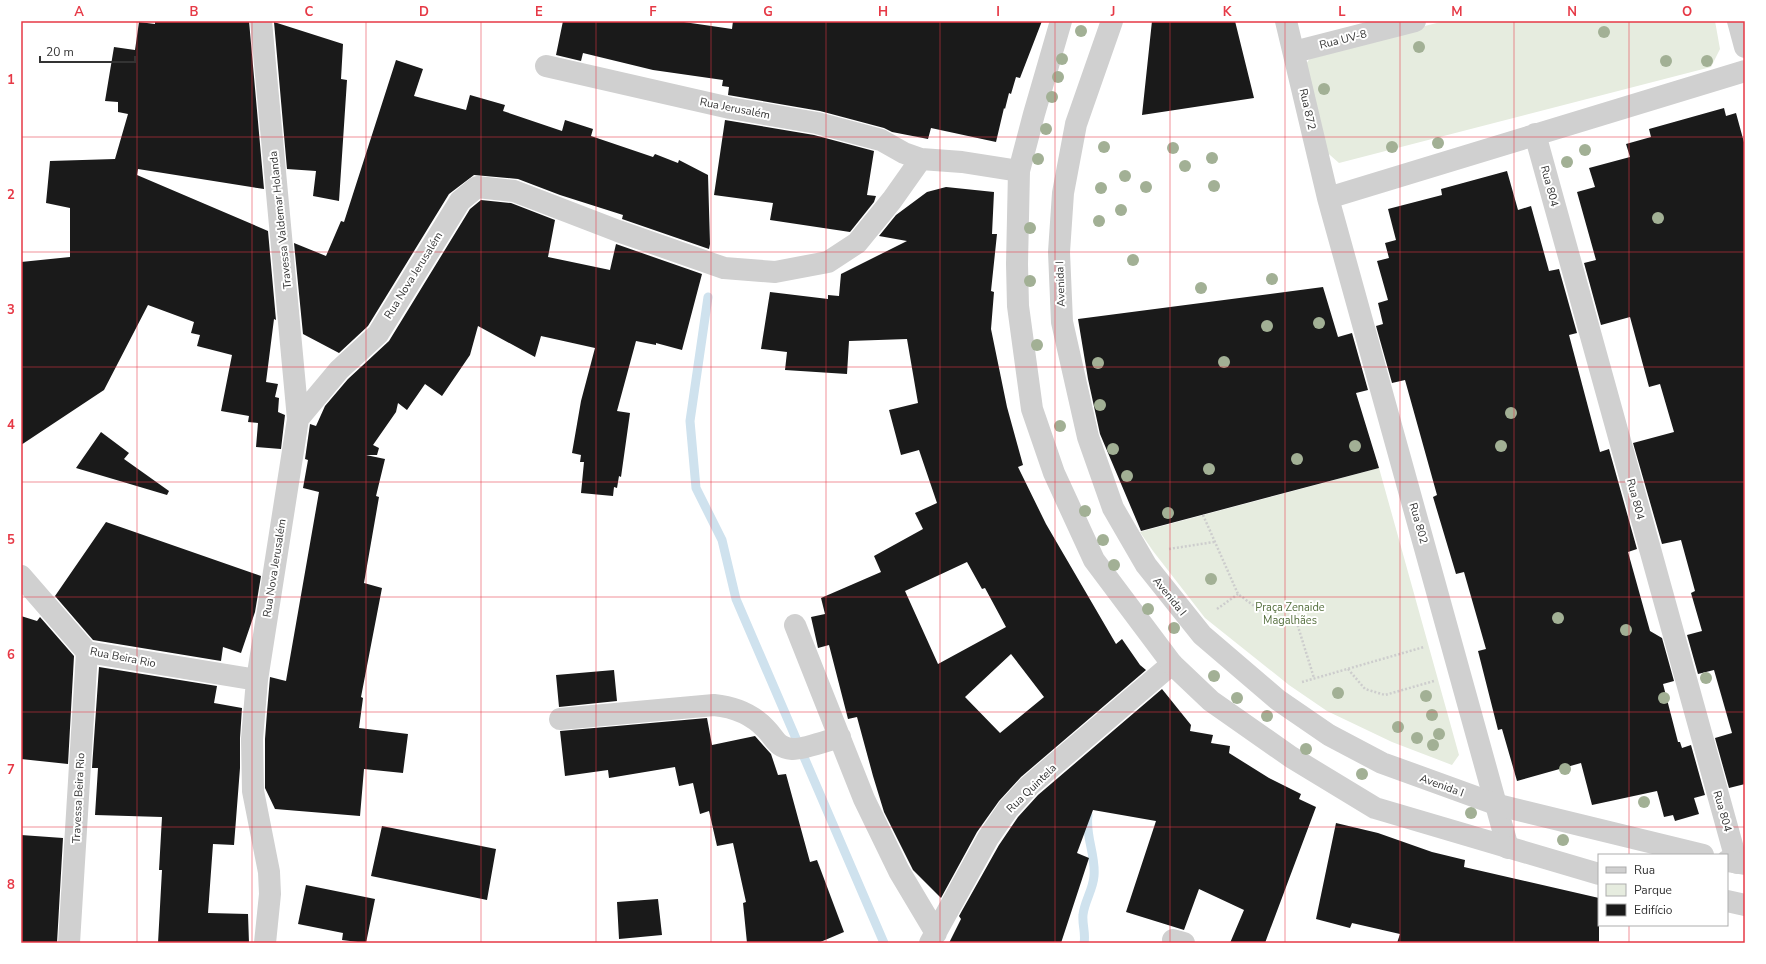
<svg xmlns="http://www.w3.org/2000/svg" width="1766" height="964" font-family="'Nunito Sans',sans-serif">
<style>
.green{fill:#e6ecdf}
.lines{fill:none;stroke-linecap:round;stroke-linejoin:round}
.stream{stroke:#cfe2ee;stroke-width:9}
.building{fill:#1a1a1a;fill-rule:evenodd}
.path{stroke:#cdcdcd;stroke-width:2.5;stroke-dasharray:2 2;stroke-linecap:butt}
.minor{stroke:#d0d0d0;stroke-width:22}
.tertiary{stroke:#d0d0d0;stroke-width:22}
.tree{fill:#a2b095}
.grid{fill:none;stroke:#e63946;stroke-width:1;stroke-opacity:0.55}
.labels{text-anchor:middle;stroke-width:4;stroke-linejoin:round;paint-order:stroke}
.street-label{font-size:11px;fill:#333;stroke:#fff}
.park-label{font-size:11px;fill:#56703f;stroke:#fff}
.neatline{fill:none;stroke:#e63946;stroke-width:1.5}
.grid-label{font-size:13px;text-anchor:middle;font-weight:bold;fill:#e63946}
</style>
<rect width="100%" height="100%" fill="#fff"/>
<!-- green -->
<path class="green" d="M1445,21h270l5,28 -9,18 -372,96 -17,-15 -22,-76 14,-19z
M1379,468l80,287 -7,10 -60,-23 -65,-31 -38,-26 -84,-67 -52,-67 -13,-19z"/>
<g class="lines">
<!-- stream -->
<path class="stream" d="M708,297l-18,124 6,67 26,52 14,59 148,344
M1084,943c2,-9 -2,-19 -1,-28 1,-13 10,-25 11,-39 2,-21 -9,-40 -6,-61"/>
</g>
<!-- building -->
<path class="building" d="M155,21h94l15,168 -126,-20 -1,6 131,56 8,89 -2,-1 -8,63 12,2 -3,13 4,1 -1,14 7,3 -4,34 -25,-2 2,-24 -10,-1 1,-6 -28,-5 11,-56 -35,-9 3,-11 -9,-2 3,-11 -46,-17 -44,85 -83,55v-183l49,-5v-49l-24,-5 4,-42 65,-2 13,-45 -10,-2v-10l-13,-1 9,-54 21,3 4,-28 16,2z
M563,21h114l55,8 1,-8h309l-22,57 -4,-1 -5,17 -2,-1 -4,16 -1,-1 -8,34 -65,-14 -3,11 -36,-7 -8,-4 -64,-17 -92,-16 1,-8 -7,-1 1,-6 -70,-10 -70,-17 -2,8 -25,-6z
M1152,21h83l19,77 -112,17z
M274,22l69,22 -2,35 6,1 -8,121 -26,-5 3,-25 -29,-2z
M396,60l27,9 -9,27 52,14 4,-15 35,10 -2,6 59,20 3,-11 28,9 -2,7 62,21 2,-3 23,9 1,-3 29,15 2,69 -1,5 -87,-30 1,-4 -63,-20 -42,-16 -44,-4 -25,19 -81,132 -29,27 -36,-19 -9,-91 32,13 15,-35 3,1z
M1724,108l2,8 10,-3 9,33v638l-16,4 -14,-50 17,-5 -18,-63 -16,4 -11,-39 15,-4 -11,-38 4,-2 -14,-51 -19,4 -29,-101 41,-11 -14,-48 -11,3 -19,-70 -29,8 -17,-62 12,-3 -19,-68 18,-5 -6,-19 41,-11 -4,-13 25,-7 -2,-8z
M725,120l89,15 60,16 -7,44 9,1 -2,6 -24,30 -80,-12 3,-17 -59,-8z
M1507,171l11,39 13,-4 18,65 10,-2 18,64 -8,2 31,117 9,-3 28,100 -9,3 22,79 12,7 12,43 -11,3 15,58h2l2,6 9,-3 14,50 -11,3 5,16 -24,7 -2,-6 -9,2 -7,-26 -65,14 -11,-42 -64,18 -15,-52 -4,1 -20,-79 8,-2 -22,-77 -8,2 -23,-77 4,-2 -32,-115 -13,3 -16,-57 7,-2 -5,-21 10,-3 -11,-39 12,-3 -4,-15 11,-3 -8,-31 54,-14 -1,-6z
M946,187l48,5 -2,42h5l-6,57 3,1 -3,37 16,78 16,58 -5,2 28,57 70,120 6,-5 18,26 6,5 -125,107 -22,24 -22,31 -36,66 -28,-28 -29,-58 -11,-36 -16,-59 -9,2 -19,-74 -11,3 -7,-31 14,-3 -4,-16 60,-26 -7,-16 49,-27 -8,-16 22,-10 -18,-53 -18,5 -12,-45 29,-7 -11,-64 -58,2 -2,33 -62,-4 2,-18 -26,-3 9,-57 58,7v-4l11,1 2,-22 66,-33 -28,-5 17,-21 31,-23zM967,562l15,27 3,-1 21,39 -68,37 -33,-73zM1011,654l33,43 -44,36 -35,-36z
M481,200l30,3 44,17 -7,37 62,13 6,-26 86,30 -20,76 -26,-7v2l-20,-4 -19,70 13,2 -9,64 -2,-1 -2,12 -3,-1 -1,9 -32,-3 3,-31h-4l1,-7 -9,-2 9,-52 14,-53 -54,-12 -6,21 -57,-31 -8,29 -28,41 -17,-12 -18,26 -9,-7 -2,9 -23,33 6,3 -2,7h-11l19,4 -9,37 3,1 -15,86 18,5 -21,109 2,1 -4,30 49,6 -5,39 -39,-4 -4,47 -85,-7 -10,-21v-49l2,-27 3,-35 16,4 33,-189 -16,-4 5,-28 -3,-1 5,-35 6,2 9,-20 23,-27 41,-38 81,-132z
M1323,287l15,50 14,-4 16,57 -12,3 23,75 -238,63 -41,-97 -12,-55 -10,-60z
M101,432l28,21 -5,6 45,32 -2,4 -91,-27z
M106,522l155,54 -6,36 -14,41 -18,-6 -2,14 -128,-21 -38,-44z
M21,616l16,5 3,-4 34,39 -6,108 -47,-5z
M99,667l118,19 -3,17 28,5 -2,30v30l-6,77 -21,-1 -5,69 40,1 1,29h-91l4,-73h-3l3,-53 -67,-2 3,-47h-6z
M614,670l3,31 -58,6 -3,-32z
M1162,689l29,36 -1,6 23,4 -2,8 19,3 -1,7 40,25 32,16 -2,5 17,8 -51,136h-35l14,-33 -45,-21 -15,41 -58,-18 30,-91 -63,-11 -16,43 12,5 -28,85h-112l12,-24 -2,-3 40,-71 19,-28 20,-22z
M707,718l5,27 43,-9 16,18 7,21 8,-1 24,88 7,-2 27,72 -26,11h-71l-4,-40 3,-1 -13,-59 -16,3 -8,-35 -9,3 -7,-31 -14,3 -4,-19 -66,11 -1,-8 -43,6 -5,-45z
M1336,823l42,10 54,19 33,8 -1,7 135,31v45h-202l3,-9 -48,-11 -2,5 -34,-9z
M382,826l114,23 -9,51 -116,-24z
M21,835l42,3 -6,105h-36z
M306,885l69,14 -9,44 -24,-3 1,-7 -45,-9z
M658,899l4,36 -43,4 -2,-37z"/>
<g class="lines">
<!-- path -->
<path class="path" d="M1203,515l35,79 23,17 30,-7 23,74
M1169,549l45,-7
M1217,609l21,-15
M1348,669l17,20 20,6 49,-14
M1302,682l122,-35"/>
<!-- minor -->
<path class="minor" d="M261,21l37,398
M1286,21l42,177 180,650
M1738,21l7,26
M1294,52l121,-31
M546,66l184,42 87,15 64,17 23,13 17,6
M1535,134l202,729
M1328,198l417,-127
M21,576l66,76 170,28
M795,625l69,174 35,72 37,62
M560,719l154,-14c20,2 39,10 52,24 9,9 11,19 26,20 10,1 37,-9 48,-12
M1173,940l11,3
M69,943l18,-291
M265,943l5,-49 -1,-22 -16,-81 -1,-52 5,-59 41,-261 41,-49 39,-36 82,-133 17,-14 37,4 104,40 106,37 51,4 53,-10 29,-19 35,-43 29,-41 41,3 57,9
M930,943l58,-105 20,-29 21,-23 143,-122"/>
<!-- tertiary -->
<path class="tertiary" d="M1061,21l-27,93 -15,57 -2,93 1,42 14,103 22,64 40,87 78,104 39,37 80,56 84,51 224,66
M1112,21l-36,103 -13,69 -4,59 3,70 26,115 25,71 33,57 56,70 76,65 51,35 53,28 116,42 205,50
M1727,861l18,3
M1727,901l18,4"/>
</g>
<!-- trees -->
<g class="tree">
<circle cx="1081" cy="31" r="6"/>
<circle cx="1604" cy="32" r="6"/>
<circle cx="1419" cy="47" r="6"/>
<circle cx="1062" cy="59" r="6"/>
<circle cx="1666" cy="61" r="6"/>
<circle cx="1707" cy="61" r="6"/>
<circle cx="1058" cy="77" r="6"/>
<circle cx="1324" cy="89" r="6"/>
<circle cx="1052" cy="97" r="6"/>
<circle cx="1046" cy="129" r="6"/>
<circle cx="1438" cy="143" r="6"/>
<circle cx="1104" cy="147" r="6"/>
<circle cx="1392" cy="147" r="6"/>
<circle cx="1173" cy="148" r="6"/>
<circle cx="1585" cy="150" r="6"/>
<circle cx="1212" cy="158" r="6"/>
<circle cx="1038" cy="159" r="6"/>
<circle cx="1567" cy="162" r="6"/>
<circle cx="1185" cy="166" r="6"/>
<circle cx="1125" cy="176" r="6"/>
<circle cx="1214" cy="186" r="6"/>
<circle cx="1146" cy="187" r="6"/>
<circle cx="1101" cy="188" r="6"/>
<circle cx="1121" cy="210" r="6"/>
<circle cx="1658" cy="218" r="6"/>
<circle cx="1099" cy="221" r="6"/>
<circle cx="1030" cy="228" r="6"/>
<circle cx="1133" cy="260" r="6"/>
<circle cx="1272" cy="279" r="6"/>
<circle cx="1030" cy="281" r="6"/>
<circle cx="1201" cy="288" r="6"/>
<circle cx="1319" cy="323" r="6"/>
<circle cx="1267" cy="326" r="6"/>
<circle cx="1037" cy="345" r="6"/>
<circle cx="1224" cy="362" r="6"/>
<circle cx="1098" cy="363" r="6"/>
<circle cx="1100" cy="405" r="6"/>
<circle cx="1511" cy="413" r="6"/>
<circle cx="1060" cy="426" r="6"/>
<circle cx="1355" cy="446" r="6"/>
<circle cx="1501" cy="446" r="6"/>
<circle cx="1113" cy="449" r="6"/>
<circle cx="1297" cy="459" r="6"/>
<circle cx="1209" cy="469" r="6"/>
<circle cx="1127" cy="476" r="6"/>
<circle cx="1085" cy="511" r="6"/>
<circle cx="1168" cy="513" r="6"/>
<circle cx="1103" cy="540" r="6"/>
<circle cx="1114" cy="565" r="6"/>
<circle cx="1211" cy="579" r="6"/>
<circle cx="1148" cy="609" r="6"/>
<circle cx="1558" cy="618" r="6"/>
<circle cx="1174" cy="628" r="6"/>
<circle cx="1626" cy="630" r="6"/>
<circle cx="1214" cy="676" r="6"/>
<circle cx="1706" cy="678" r="6"/>
<circle cx="1338" cy="693" r="6"/>
<circle cx="1426" cy="696" r="6"/>
<circle cx="1237" cy="698" r="6"/>
<circle cx="1664" cy="698" r="6"/>
<circle cx="1432" cy="715" r="6"/>
<circle cx="1267" cy="716" r="6"/>
<circle cx="1398" cy="727" r="6"/>
<circle cx="1439" cy="734" r="6"/>
<circle cx="1417" cy="738" r="6"/>
<circle cx="1433" cy="745" r="6"/>
<circle cx="1306" cy="749" r="6"/>
<circle cx="1565" cy="769" r="6"/>
<circle cx="1362" cy="774" r="6"/>
<circle cx="1644" cy="802" r="6"/>
<circle cx="1471" cy="813" r="6"/>
<circle cx="1563" cy="840" r="6"/>
</g>
<!-- grid -->
<path class="grid" d="M137,21v922M252,21v922M366,21v922M481,21v922M596,21v922M711,21v922M826,21v922M940,21v922M1055,21v922M1170,21v922M1285,21v922M1400,21v922M1514,21v922M1629,21v834M21,137h1724M21,252h1724M21,367h1724M21,482h1724M21,597h1724M21,712h1724M21,827h1724M1629,925v18"/>
<g class="labels">
<!-- street labels -->
<g class="street-label">
<text transform="translate(1343 39) rotate(-14)" y="4">Rua UV-8</text>
<text transform="translate(735 108) rotate(11)" y="4">Rua Jerusalém</text>
<text transform="translate(1308 109) rotate(77)" y="4">Rua 872</text>
<text transform="translate(1550 186) rotate(75)" y="4">Rua 804</text>
<text transform="translate(280 220) rotate(-96)" y="4">Travessa Valdemar Holanda</text>
<text transform="translate(413 275) rotate(-58)" y="4">Rua Nova Jerusalém</text>
<text transform="translate(1060 284) rotate(-92)" y="4">Avenida I</text>
<text transform="translate(1636 499) rotate(75)" y="4">Rua 804</text>
<text transform="translate(1419 523) rotate(74)" y="4">Rua 802</text>
<text transform="translate(274 568) rotate(-81)" y="4">Rua Nova Jerusalém</text>
<text transform="translate(1170 596) rotate(51)" y="4">Avenida I</text>
<text transform="translate(123 657) rotate(11)" y="4">Rua Beira Rio</text>
<text transform="translate(1442 785) rotate(20)" y="4">Avenida I</text>
<text transform="translate(1031 788) rotate(-44)" y="4">Rua Quintela</text>
<text transform="translate(78 798) rotate(-87)" y="4">Travessa Beira Rio</text>
<text transform="translate(1723 811) rotate(74)" y="4">Rua 804</text>
</g>
<!-- park labels -->
<g class="park-label">
<text x="1290" y="611">Praça Zenaide<tspan x="1290" dy="13">Magalhães</tspan></text>
</g>
</g>
<!-- border -->
<rect width="1766" height="964" fill="none" stroke="#ffffff" stroke-width="44"/>
<!-- legend -->
<rect x="1598" y="854" width="130" height="72" fill="#ffffff" stroke="#adadad"/>
<rect x="1606" y="867" width="20" height="6" fill="#d0d0d0" stroke="#adadad"/>
<text x="1634" y="874" font-size="12" fill="#333333">Rua</text>
<rect x="1606" y="884" width="20" height="12" fill="#e6ecdf" stroke="#adadad"/>
<text x="1634" y="894" font-size="12" fill="#333333">Parque</text>
<rect x="1606" y="904" width="20" height="12" fill="#1a1a1a" stroke="#adadad"/>
<text x="1634" y="914" font-size="12" fill="#333333">Edifício</text>
<!-- scale -->
<path d="M40 56v6h95v-6" fill="none" stroke="#333333" stroke-width="2"/>
<text x="46" y="56" font-size="12" fill="#333333" stroke="#ffffff" stroke-width="3" paint-order="stroke">20 m</text>
<rect x="22" y="22" width="1722" height="920" class="neatline"/>
<g class="grid-label">
<text x="79" y="16">A</text>
<text x="194" y="16">B</text>
<text x="309" y="16">C</text>
<text x="424" y="16">D</text>
<text x="539" y="16">E</text>
<text x="653" y="16">F</text>
<text x="768" y="16">G</text>
<text x="883" y="16">H</text>
<text x="998" y="16">I</text>
<text x="1113" y="16">J</text>
<text x="1227" y="16">K</text>
<text x="1342" y="16">L</text>
<text x="1457" y="16">M</text>
<text x="1572" y="16">N</text>
<text x="1687" y="16">O</text>
<text x="11" y="84">1</text>
<text x="11" y="199">2</text>
<text x="11" y="314">3</text>
<text x="11" y="429">4</text>
<text x="11" y="544">5</text>
<text x="11" y="659">6</text>
<text x="11" y="774">7</text>
<text x="11" y="889">8</text>
</g>
</svg>
